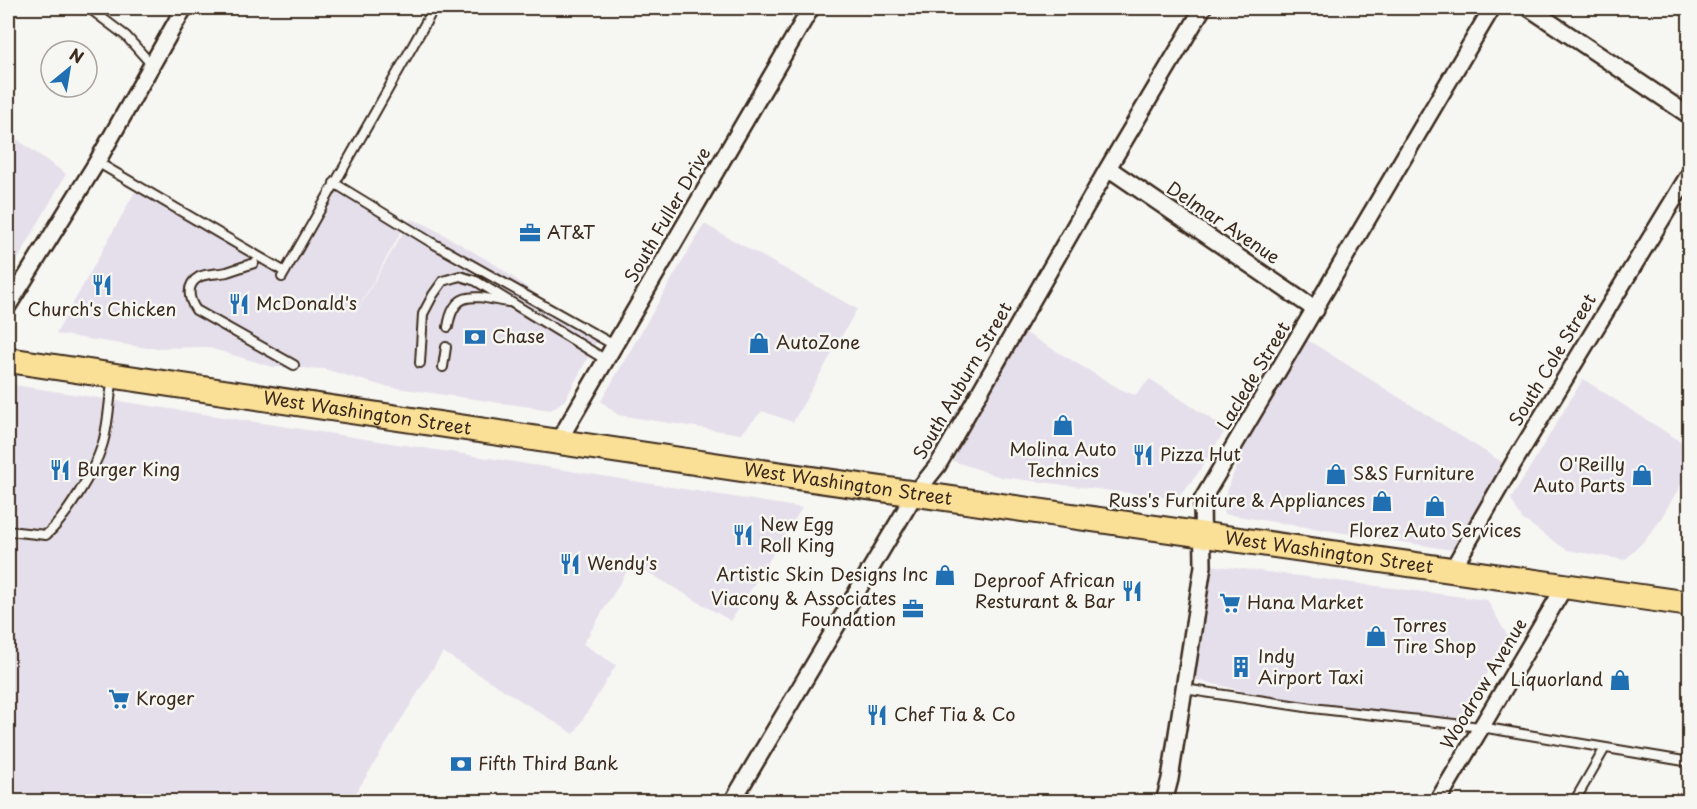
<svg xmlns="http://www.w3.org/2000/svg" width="1697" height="809" font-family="'Playpen Sans',sans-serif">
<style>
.built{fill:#e5dfeb}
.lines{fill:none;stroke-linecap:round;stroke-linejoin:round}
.service-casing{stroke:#3b2a1e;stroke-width:12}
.minor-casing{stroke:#3b2a1e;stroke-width:20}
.primary-casing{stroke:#3b2a1e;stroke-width:28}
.service{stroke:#f6f6f2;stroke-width:8}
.minor{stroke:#f6f6f2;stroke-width:15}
.primary{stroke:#fadf96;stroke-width:24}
.labels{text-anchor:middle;stroke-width:5;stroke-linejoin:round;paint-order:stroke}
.street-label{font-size:18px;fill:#3b2a1e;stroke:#f6f6f2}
.poi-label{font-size:18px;fill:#3b2a1e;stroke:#f6f6f2;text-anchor:start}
</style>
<rect width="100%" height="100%" fill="#f6f6f2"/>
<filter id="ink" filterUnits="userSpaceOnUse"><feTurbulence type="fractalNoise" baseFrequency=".0167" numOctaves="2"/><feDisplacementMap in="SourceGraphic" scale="12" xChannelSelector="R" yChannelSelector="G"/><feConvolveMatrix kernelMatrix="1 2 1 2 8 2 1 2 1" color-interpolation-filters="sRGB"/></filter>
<g filter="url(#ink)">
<!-- built -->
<path class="built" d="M8,133l58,41 -58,103z
M337,181l69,42 -56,100 61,-104 16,6 69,40 102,74 -33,61 -14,10 -168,-24 -59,-17 -51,-2 -67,-20 -59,1 -91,-14 80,-144 150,85z
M704,224l153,85 -64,113 -31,-11 -21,23 -123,-19 -17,-14z
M1024,332l96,57 15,6 15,-16 76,50 -30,47 -20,23 -175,-22 -48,-16 26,-57z
M1306,339l199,125 -52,86 -229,-36 -2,-11 23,-58z
M1583,379l106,68v24l-32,54 -12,15 -20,20 -58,-10 -45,-31 -11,-20z
M8,384l500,77 294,47 -71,113 -99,-58 -49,81 33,21 -42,69 -131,-82 -92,149 -10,-3 -3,4 -321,-1 -9,-3z
M1211,565l276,35 21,37 -48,85 -171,-20 -95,-23z"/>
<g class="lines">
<defs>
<path id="service" d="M89,8l37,28 26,29
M97,162l188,110
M334,183l95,58 185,104
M254,263c-9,3 -18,6 -27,9 -9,2 -21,1 -28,5 -14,8 -10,23 -3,33l98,55
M282,277l152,-269
M448,327c6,-40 29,-30 60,-25
M420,363l3,-49 10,-19 10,-14 17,-5 16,5 130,79
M443,367l3,-20
M8,531l38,4c20,-17 48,-64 56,-89 7,-21 7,-47 11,-69
M1184,689l128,19 169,19 209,35
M1574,802l31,-54"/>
<path id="minor" d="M1529,8l161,108
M1108,168l208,142
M8,306l89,-144 87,-154
M558,442l253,-434
M1452,570l61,-106 177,-291
M732,802l183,-308 23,-29 170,-297 95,-160
M1164,802l6,-23 33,-213 -1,-66 290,-492
M1437,802l128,-216"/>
<g id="primary">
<path id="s1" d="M8,360l740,110 942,134"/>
</g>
</defs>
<!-- service casing -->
<use href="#service" class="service-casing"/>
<!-- minor casing -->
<use href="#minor" class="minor-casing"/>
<!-- primary casing -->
<use href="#primary" class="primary-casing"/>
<!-- service -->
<use href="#service" class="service"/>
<!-- minor -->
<use href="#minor" class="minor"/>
<!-- primary -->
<use href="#primary" class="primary"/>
</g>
</g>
<!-- icons -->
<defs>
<symbol id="office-bare" viewBox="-9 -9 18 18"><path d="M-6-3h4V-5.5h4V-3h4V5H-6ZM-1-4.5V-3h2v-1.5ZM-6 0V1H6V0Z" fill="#1f6fb2" stroke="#f6f6f2" stroke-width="2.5" paint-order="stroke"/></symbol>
<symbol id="restaurant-bare" viewBox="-9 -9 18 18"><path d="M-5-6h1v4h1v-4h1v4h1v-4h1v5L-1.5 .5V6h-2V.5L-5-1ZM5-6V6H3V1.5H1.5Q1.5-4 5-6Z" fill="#1f6fb2" stroke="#f6f6f2" stroke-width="2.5" paint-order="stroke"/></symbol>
<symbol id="bank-bare" viewBox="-9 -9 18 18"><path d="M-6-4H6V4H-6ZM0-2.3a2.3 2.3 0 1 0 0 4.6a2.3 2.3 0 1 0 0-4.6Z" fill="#1f6fb2" stroke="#f6f6f2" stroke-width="2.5" paint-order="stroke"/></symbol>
<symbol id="shop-bare" viewBox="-9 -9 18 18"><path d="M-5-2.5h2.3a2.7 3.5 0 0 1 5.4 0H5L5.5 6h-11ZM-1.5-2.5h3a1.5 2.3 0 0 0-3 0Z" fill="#1f6fb2" stroke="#f6f6f2" stroke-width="2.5" paint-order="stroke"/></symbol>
<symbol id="supermarket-bare" viewBox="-9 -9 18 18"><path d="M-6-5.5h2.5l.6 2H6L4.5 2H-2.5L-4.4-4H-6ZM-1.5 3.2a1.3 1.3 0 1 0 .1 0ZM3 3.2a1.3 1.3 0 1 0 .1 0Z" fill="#1f6fb2" stroke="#f6f6f2" stroke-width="2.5" paint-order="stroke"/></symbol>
<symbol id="building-bare" viewBox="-9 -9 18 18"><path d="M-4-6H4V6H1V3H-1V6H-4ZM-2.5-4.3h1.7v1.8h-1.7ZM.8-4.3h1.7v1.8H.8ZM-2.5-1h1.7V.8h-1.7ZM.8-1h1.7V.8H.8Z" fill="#1f6fb2" stroke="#f6f6f2" stroke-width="2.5" paint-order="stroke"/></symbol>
</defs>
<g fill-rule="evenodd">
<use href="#office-bare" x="515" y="218" width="30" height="30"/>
<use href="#restaurant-bare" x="87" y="270" width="30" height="30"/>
<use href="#restaurant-bare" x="224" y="289" width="30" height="30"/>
<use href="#bank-bare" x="460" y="322" width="30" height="30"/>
<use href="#shop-bare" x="744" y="328" width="30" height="30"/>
<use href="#shop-bare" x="1048" y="410" width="30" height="30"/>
<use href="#restaurant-bare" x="1128" y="440" width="30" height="30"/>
<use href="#restaurant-bare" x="45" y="455" width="30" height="30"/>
<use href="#shop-bare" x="1321" y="459" width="30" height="30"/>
<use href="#shop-bare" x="1627" y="460" width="30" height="30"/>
<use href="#shop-bare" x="1367" y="486" width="30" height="30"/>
<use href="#shop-bare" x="1420" y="491" width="30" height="30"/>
<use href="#restaurant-bare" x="728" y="520" width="30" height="30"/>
<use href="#restaurant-bare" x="555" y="549" width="30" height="30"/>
<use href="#shop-bare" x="930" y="560" width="30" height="30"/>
<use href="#restaurant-bare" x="1117" y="576" width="30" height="30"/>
<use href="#supermarket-bare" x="1215" y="588" width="30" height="30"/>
<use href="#office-bare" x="898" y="594" width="30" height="30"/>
<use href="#shop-bare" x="1361" y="621" width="30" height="30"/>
<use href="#building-bare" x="1226" y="652" width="30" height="30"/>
<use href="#shop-bare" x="1605" y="665" width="30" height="30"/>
<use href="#supermarket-bare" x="104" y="684" width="30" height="30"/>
<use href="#restaurant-bare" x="862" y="700" width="30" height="30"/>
<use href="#bank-bare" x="446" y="749" width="30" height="30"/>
</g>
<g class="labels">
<!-- street labels -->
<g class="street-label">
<text transform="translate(668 215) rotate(-60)" y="6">South Fuller Drive</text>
<text transform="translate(1223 223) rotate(34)" y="6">Delmar Avenue</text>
<text transform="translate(1553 360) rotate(-59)" y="6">South Cole Street</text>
<text transform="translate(1254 376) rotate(-59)" y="6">Laclede Street</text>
<text transform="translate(963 381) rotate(-60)" y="6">South Auburn Street</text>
<text dy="6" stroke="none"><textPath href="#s1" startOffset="363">West Washington Street</textPath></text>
<text dy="6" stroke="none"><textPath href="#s1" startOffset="849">West Washington Street</textPath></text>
<text dy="6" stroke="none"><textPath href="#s1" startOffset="1335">West Washington Street</textPath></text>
<text transform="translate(1484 684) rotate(-59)" y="6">Woodrow Avenue</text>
</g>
<!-- poi labels -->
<g class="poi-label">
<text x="547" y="239">AT&amp;T</text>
<text x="256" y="310">McDonald's</text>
<text x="102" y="316" text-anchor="middle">Church's Chicken</text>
<text x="492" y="343">Chase</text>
<text x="776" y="349">AutoZone</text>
<text x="1063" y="456" text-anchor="middle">Molina Auto<tspan x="1063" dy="21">Technics</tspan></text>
<text x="1160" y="461">Pizza Hut</text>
<text x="1625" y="471" text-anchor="end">O'Reilly<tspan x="1625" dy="21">Auto Parts</tspan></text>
<text x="77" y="476">Burger King</text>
<text x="1353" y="480">S&amp;S Furniture</text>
<text x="1365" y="507" text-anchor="end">Russ's Furniture &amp; Appliances</text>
<text x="760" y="531">New Egg<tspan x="760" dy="21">Roll King</tspan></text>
<text x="1435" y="537" text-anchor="middle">Florez Auto Services</text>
<text x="587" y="570">Wendy's</text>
<text x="928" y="581" text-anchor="end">Artistic Skin Designs Inc</text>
<text x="1115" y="587" text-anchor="end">Deproof African<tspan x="1115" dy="21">Resturant &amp; Bar</tspan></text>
<text x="896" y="605" text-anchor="end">Viacony &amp; Associates<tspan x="896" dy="21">Foundation</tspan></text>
<text x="1247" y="609">Hana Market</text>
<text x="1393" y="632">Torres<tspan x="1393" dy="21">Tire Shop</tspan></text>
<text x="1258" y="663">Indy<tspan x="1258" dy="21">Airport Taxi</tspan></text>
<text x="1603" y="686" text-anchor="end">Liquorland</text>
<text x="136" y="705">Kroger</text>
<text x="894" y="721">Chef Tia &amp; Co</text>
<text x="478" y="770">Fifth Third Bank</text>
</g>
</g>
<!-- margin -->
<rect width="1697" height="809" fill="none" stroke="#f6f6f2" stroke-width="30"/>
<rect x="15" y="15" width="1667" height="779" fill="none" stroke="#3b2a1e" stroke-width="2" filter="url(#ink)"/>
<!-- north arrow -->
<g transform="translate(69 69) rotate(30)"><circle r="28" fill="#f6f6f2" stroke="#aba49d" stroke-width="1.5"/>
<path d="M0-4.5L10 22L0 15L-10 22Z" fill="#1f6fb2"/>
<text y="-9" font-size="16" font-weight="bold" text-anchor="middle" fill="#3b2a1e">N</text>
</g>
</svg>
